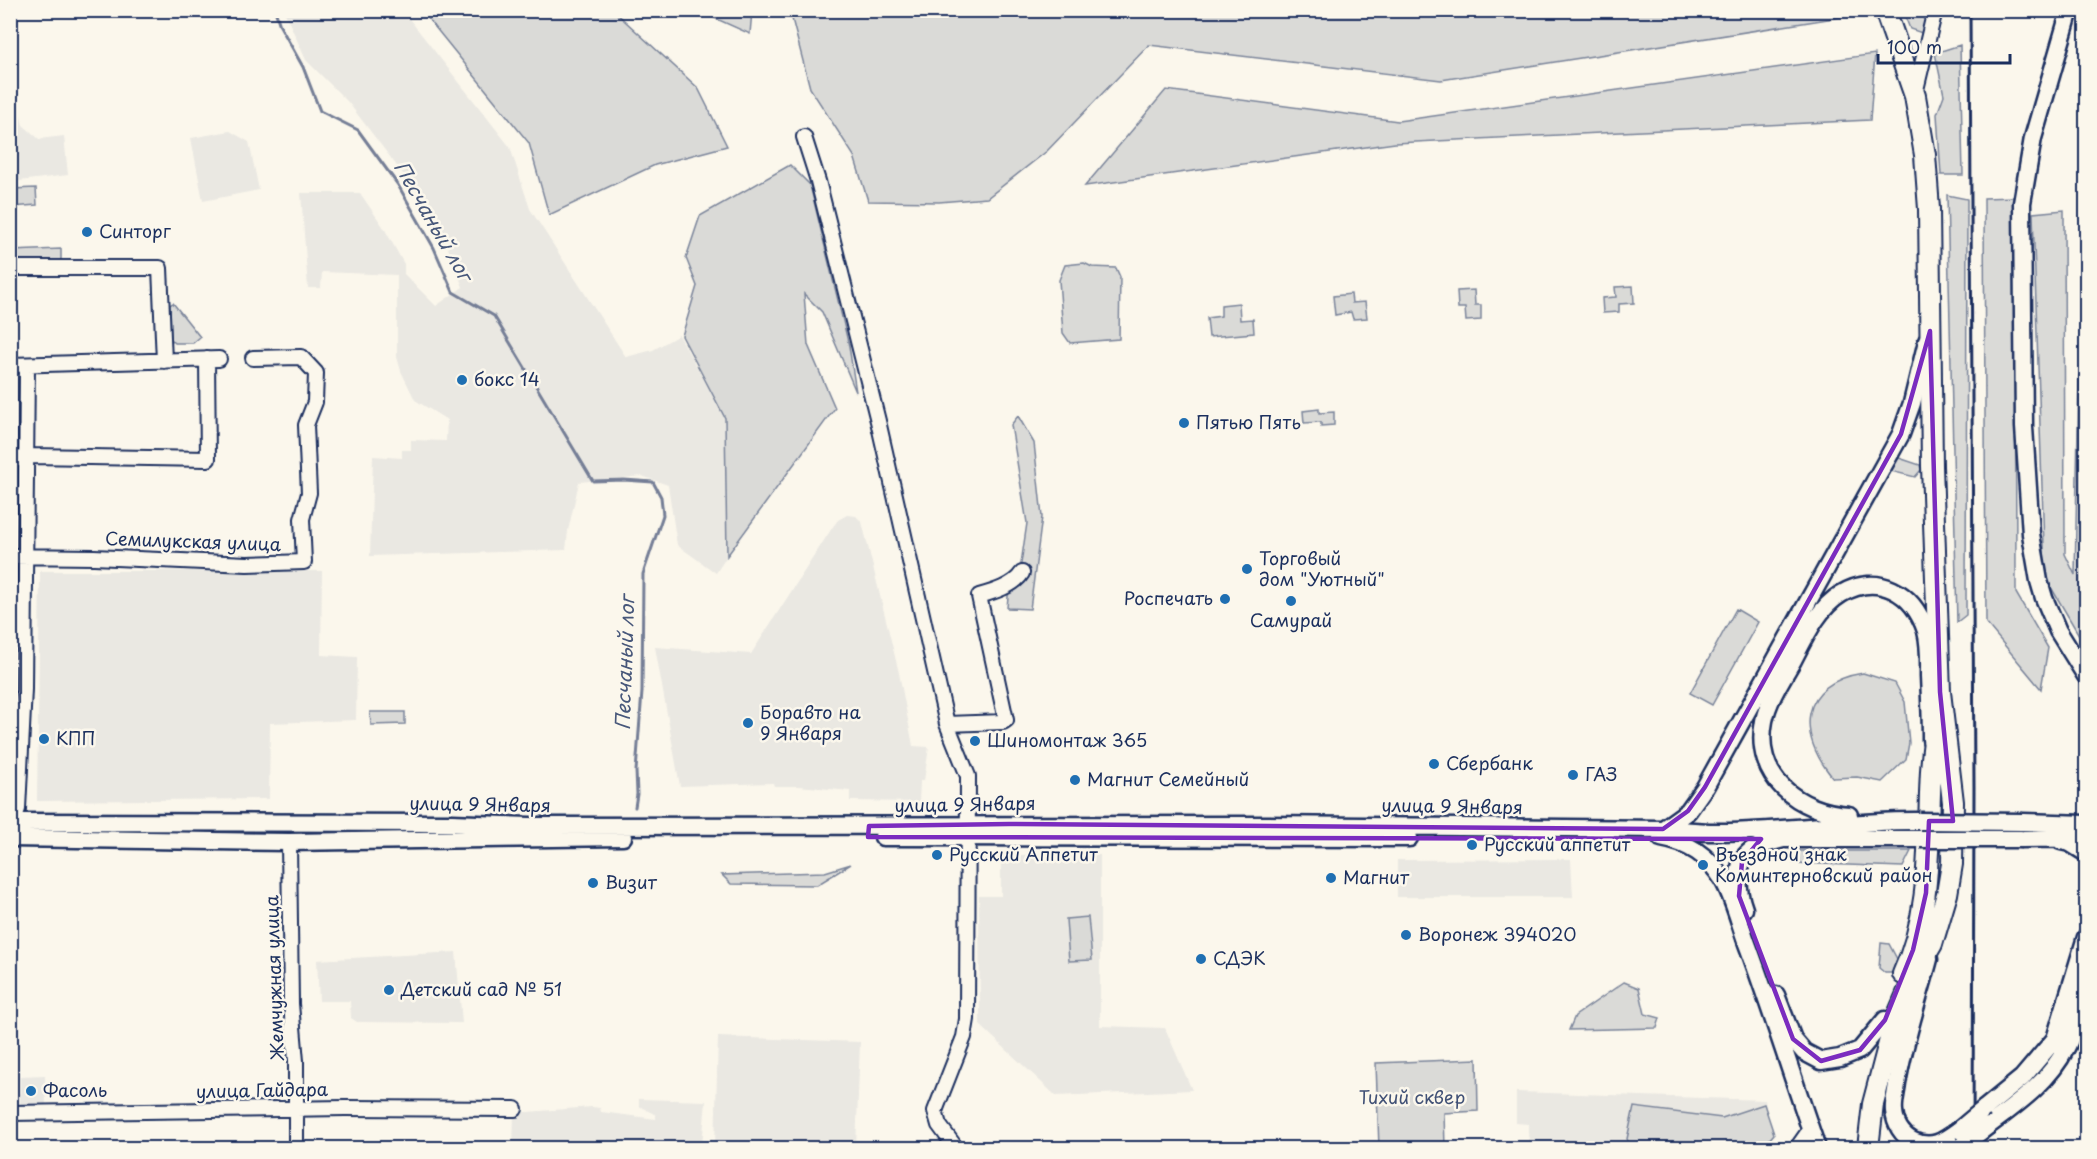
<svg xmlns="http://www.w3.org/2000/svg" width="2097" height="1159" font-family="'Playpen Sans',sans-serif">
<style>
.built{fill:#eae8e2}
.green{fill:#dadad7;stroke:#7a849a;stroke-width:1.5}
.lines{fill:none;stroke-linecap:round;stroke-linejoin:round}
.stream{stroke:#747e96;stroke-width:3}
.minor-casing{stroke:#1b2f5e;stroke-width:18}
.major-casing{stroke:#1b2f5e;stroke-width:21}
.highway-casing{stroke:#1b2f5e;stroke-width:24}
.minor{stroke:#fbf7ec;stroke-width:14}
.major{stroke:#fbf7ec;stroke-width:16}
.highway{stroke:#fbf7ec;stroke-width:20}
.rail{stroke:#1b2f5e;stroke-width:3}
.major-bridge-casing{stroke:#1b2f5e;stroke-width:21;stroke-linecap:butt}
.major-bridge{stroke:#fbf7ec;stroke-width:16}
.marked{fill:none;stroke:#7b2cbf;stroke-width:4.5;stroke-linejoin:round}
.poi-dot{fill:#1f6fb2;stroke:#fbf7ec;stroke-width:2}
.labels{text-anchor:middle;stroke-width:5;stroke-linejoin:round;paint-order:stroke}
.poi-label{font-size:18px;fill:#1b2f5e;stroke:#fbf7ec;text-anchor:start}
.street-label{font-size:18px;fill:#1b2f5e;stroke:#fbf7ec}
.park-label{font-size:18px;fill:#415176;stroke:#fbf7ec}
.water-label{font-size:20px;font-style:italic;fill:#47577a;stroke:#fbf7ec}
</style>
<rect width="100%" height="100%" fill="#fbf7ec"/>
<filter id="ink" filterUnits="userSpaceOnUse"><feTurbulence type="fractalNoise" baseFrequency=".0167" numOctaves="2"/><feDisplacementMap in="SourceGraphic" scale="12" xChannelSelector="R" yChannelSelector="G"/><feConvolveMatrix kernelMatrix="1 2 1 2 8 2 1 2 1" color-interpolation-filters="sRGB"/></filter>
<g filter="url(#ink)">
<!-- built -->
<path class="built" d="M284,11h119l107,136 20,62 96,148 27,-7 26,-15 46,83 2,138 -11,17 -39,-28 -9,-60 -26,-9 -63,6 -11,49 -2,19 -196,6 3,-100 29,2v-8h9v-10l35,1 1,-21 -32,-20 -14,-29 -4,-14v-82l-75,-3 -1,16h-13l-7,-95h59l24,35 20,36v10l32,32 27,-19 -27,-70 -88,-115 -42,-42z
M11,85h1l11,40 16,14 25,-3 4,39 -57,7z
M230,131l19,11 10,48 -56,11 -12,-63z
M847,515l9,1 6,6 37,151 14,73 16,1 -5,34h-4l-1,21 -69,-1v-10l-51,-5h-25l-1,-3 -93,3 -25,-139 96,7 81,-126 6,-8z
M40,571h282l-1,84 36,2 -1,63 -86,3 -1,76 -232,2z
M1001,855h99v171l65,2 27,62 -136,6 -76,-71 -1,-129h22z
M1571,859l2,38h-176v-37z
M456,952l6,71 -105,-1 -6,-4 -1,-17h-31l-2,-41z
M718,1037l142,5 -4,106h-343l1,-35 78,-6 8,1 1,4 55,7v-4l-17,-9v-7l67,2 -4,44 13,1z
M45,1075l1,31h-26v-30z
M1516,1092l249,8 5,35 -11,13h-230l-1,-24 -12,-1z"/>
<!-- green -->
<path class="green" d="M422,11h192l84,77 29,58 -72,19 -106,50 -20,-72z
M699,11h53l-2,23z
M1859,11v3l-418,66 -292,-35 -102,106 -60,47 -48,4 -71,-1 -14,-45 -44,-68 -20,-77z
M1903,11h22v23l-15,-5z
M1960,45l3,130h-22l-4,-61 7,-19 -9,-42z
M1875,54l-5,66 -475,23 -310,43 81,-96 232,31z
M790,165l20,20 39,161 7,46 -34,-80 -18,-18 4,51 27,63 -108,148 -2,-138 -43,-82 15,-50 -11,-28 14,-42z
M36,188l1,17 -26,2v-18z
M1947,195l20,4 -1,416 -9,7z
M2015,197l1,396 32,55 -7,41 -55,-66 -2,-425z
M2064,210l1,344 10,21 4,-198 7,-33v303l-41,-70 -12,-364z
M61,249v18l-50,1 -1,-17z
M1084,263l8,4 24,1 4,9 -1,62 -49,4 -7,-10 -4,-53 6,-15z
M1633,286l1,17 -15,1v8l-16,1 -1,-15 14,-1 -1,-10z
M1474,290l1,15h6v15l-15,1 -1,-13h-7l-1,-17z
M1351,294l1,9 13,-1 2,16 -14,1 -2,-7 -16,3 -2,-19z
M173,303l27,34 -7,6h-18l-4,-4 -1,-34z
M1239,303l1,17 13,-1 1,14 -45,4 -2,-19 14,-2v-11z
M1319,409v4l15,-1v13l-13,1v-4l-17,1 -1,-12z
M1018,416l16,27 8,74 -12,92 -23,-1 2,-23 10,-8 8,-54 -16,-98z
M1899,458l21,7 1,5 -6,7 -24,-6 -16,29 -2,-1 22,-39z
M1736,609l22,13 -46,83 -22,-12z
M1863,673l32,10 10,19 4,41 -3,16 -24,23 -25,-5 -24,1c-37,-44 -34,-95 30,-105z
M370,712h35v12l-34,1z
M15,829h427l1,4h-428z
M1796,851h115l-8,16 -110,-4v-8z
M851,864l-34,21 -86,-1 -9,-9 103,-3z
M1088,917l4,43 -23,1 -3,-42z
M1881,943l8,1 8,15 -5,14h-7l-6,-5z
M1624,982l15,6 6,26 15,4 -3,10 -88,2 6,-14z
M1477,1059l1,52 -34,2 1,35h-66l-3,-85z
M1764,1104l10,30 -12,14h-131l-4,-9 7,-32 88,11z"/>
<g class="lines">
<!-- stream -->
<path class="stream" d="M275,10l5,16 23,41 17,44 38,19 40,55 36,63 19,44 41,24 99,165 31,-1 29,2 8,15 2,18 -20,59 -1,118 -6,79 1,23 -2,13"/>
<defs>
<path id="minor" d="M1915,94l20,-84
M804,137l14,44 60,240 69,303 21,52 -1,243 -3,18 -29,74 4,14 17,23
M10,268h150l4,93
M10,365l209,-6
M10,459h15l6,-3 177,3 -1,-100
M10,556l84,1 153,7 57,-2 -2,-43 7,-26 -3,-68 9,-23 1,-29 -15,-16 -48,1
M947,724l56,-2 3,-2 -27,-124c14,-4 35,-10 43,-23
M13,822l5,-13 6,-120 3,-324
M289,842l2,162 5,57v87
M10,1113l335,-5 170,1
M1797,1148l12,-17 -1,-8"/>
<path id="major" d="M2070,10l-37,128 -11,65 2,224 7,107 8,47 5,17 14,33 28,45
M1849,815c-50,-3 -96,-37 -85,-94 4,-21 18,-42 29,-61 12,-23 25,-52 48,-66 37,-22 72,-2 85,37 4,15 3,30 3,45 1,22 2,43 2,64
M10,822l442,1 77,3 738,-1 396,4c15,1 31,2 46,3 70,1 141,-12 211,-11
M2023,822l63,2
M1663,829l25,-18 17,-24 196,-353 11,-31 15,-62
M883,837l526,1
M10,838l279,4 334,-5
M1661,838c28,5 47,17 62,42 11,18 18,49 26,69 24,66 45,133 68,199
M1780,839h140
M2021,839l65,-1
M2061,841l9,2 16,10
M1744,909c-7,-19 -11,-49 11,-61 9,-5 21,-7 32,-10
M1929,959c-11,42 -25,82 -32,125 -1,9 -4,19 -3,27 1,13 8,24 19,30 19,9 31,0 46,-11
M1776,995l17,44 11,13 17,9 19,-3 20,-8 25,-30
M1984,1109l38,-31 33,-39 31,-102
M1988,1126c29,-22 61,-44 78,-78 10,-19 14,-42 20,-62"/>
<path id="highway" d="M1903,974c30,-64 24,-135 28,-203 1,-16 3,-31 5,-46
M1868,1148l5,-44 21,-80 24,-56 14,-24 15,-50 5,-30 1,-62 -13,-110 -8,-226 -3,-257 -4,-54 -10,-59 -30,-86"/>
</defs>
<!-- minor casing -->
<use href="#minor" class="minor-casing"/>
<!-- major casing -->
<use href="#major" class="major-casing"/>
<!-- highway casing -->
<use href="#highway" class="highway-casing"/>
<!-- minor -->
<use href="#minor" class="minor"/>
<!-- major -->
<use href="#major" class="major"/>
<!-- highway -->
<use href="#highway" class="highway"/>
<!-- rail -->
<path class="rail" d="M1970,10l4,777 -1,361"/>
<defs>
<path id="major-bridge" d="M1920,821l103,1
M1920,839h101
M1959,1130l25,-21
M1962,1146l26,-20"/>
</defs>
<!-- major-bridge casing -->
<use href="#major-bridge" class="major-bridge-casing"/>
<!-- major-bridge -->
<use href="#major-bridge" class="major-bridge"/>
</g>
</g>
<!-- marked area -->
<path class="marked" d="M1930,331l10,361 13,129h-24l-3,72 -13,57 -28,70 -25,30 -39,11 -28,-22 -54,-143 3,-34 19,-23 -893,-2 1,-11 140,-2 654,5 25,-18 17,-24 196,-353z"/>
<!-- markers -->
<g class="poi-dot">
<circle cx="87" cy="232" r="6"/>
<circle cx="462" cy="380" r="6"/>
<circle cx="1184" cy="423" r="6"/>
<circle cx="1247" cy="569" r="6"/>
<circle cx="1225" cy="599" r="6"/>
<circle cx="1291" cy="601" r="6"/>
<circle cx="748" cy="723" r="6"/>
<circle cx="44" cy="739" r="6"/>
<circle cx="975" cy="741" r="6"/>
<circle cx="1434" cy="764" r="6"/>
<circle cx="1573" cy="775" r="6"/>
<circle cx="1075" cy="780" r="6"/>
<circle cx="1472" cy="845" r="6"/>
<circle cx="937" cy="855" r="6"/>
<circle cx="1703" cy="865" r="6"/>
<circle cx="1331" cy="878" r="6"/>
<circle cx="593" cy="883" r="6"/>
<circle cx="1406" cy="935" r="6"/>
<circle cx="1201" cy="959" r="6"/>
<circle cx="389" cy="990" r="6"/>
<circle cx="31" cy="1091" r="6"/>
</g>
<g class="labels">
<!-- poi labels -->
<g class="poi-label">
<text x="99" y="238">Синторг</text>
<text x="474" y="386">бокс 14</text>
<text x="1196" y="429">Пятью Пять</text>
<text x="1259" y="565">Торговый<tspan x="1259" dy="21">дом "Уютный"</tspan></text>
<text x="1213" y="605" text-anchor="end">Роспечать</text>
<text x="1291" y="627" text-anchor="middle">Самурай</text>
<text x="760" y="719">Боравто на<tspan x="760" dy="21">9 Января</tspan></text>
<text x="56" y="745">КПП</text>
<text x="987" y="747">Шиномонтаж 365</text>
<text x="1446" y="770">Сбербанк</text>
<text x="1585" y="781">ГАЗ</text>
<text x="1087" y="786">Магнит Семейный</text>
<text x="1484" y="851">Русский аппетит</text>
<text x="949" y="861">Русский Аппетит</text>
<text x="1715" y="861">Въездной знак<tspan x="1715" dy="21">Коминтерновский район</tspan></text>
<text x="1343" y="884">Магнит</text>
<text x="605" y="889">Визит</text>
<text x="1418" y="941">Воронеж 394020</text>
<text x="1213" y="965">СДЭК</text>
<text x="401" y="996">Детский сад № 51</text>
<text x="43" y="1097">Фасоль</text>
</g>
<!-- street labels -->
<g class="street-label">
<text transform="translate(193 542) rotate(2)" y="6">Семилукская улица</text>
<text transform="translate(480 805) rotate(1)" y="6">улица 9 Января</text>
<text transform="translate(965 805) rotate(-1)" y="6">улица 9 Января</text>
<text transform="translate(1452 807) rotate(1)" y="6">улица 9 Января</text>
<text transform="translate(275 978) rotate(-92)" y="6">Жемчужная улица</text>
<text transform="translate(262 1091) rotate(-1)" y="6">улица Гайдара</text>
</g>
<!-- park labels -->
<g class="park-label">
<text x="1412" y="1104">Тихий сквер</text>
</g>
<!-- water labels -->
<g class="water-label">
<text transform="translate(433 221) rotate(60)" y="7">Песчаный лог</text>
<text transform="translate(625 663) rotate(-88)" y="7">Песчаный лог</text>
</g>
</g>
<!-- margin -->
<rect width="2097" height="1159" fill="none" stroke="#fbf7ec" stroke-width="36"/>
<rect x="18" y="18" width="2061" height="1123" fill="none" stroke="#1b2f5e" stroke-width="2" filter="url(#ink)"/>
<!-- scale -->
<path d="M1878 54v9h132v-9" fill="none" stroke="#1b2f5e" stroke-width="3"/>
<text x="1887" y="54" font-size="18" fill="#1b2f5e" stroke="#fbf7ec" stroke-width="4.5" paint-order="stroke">100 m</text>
</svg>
